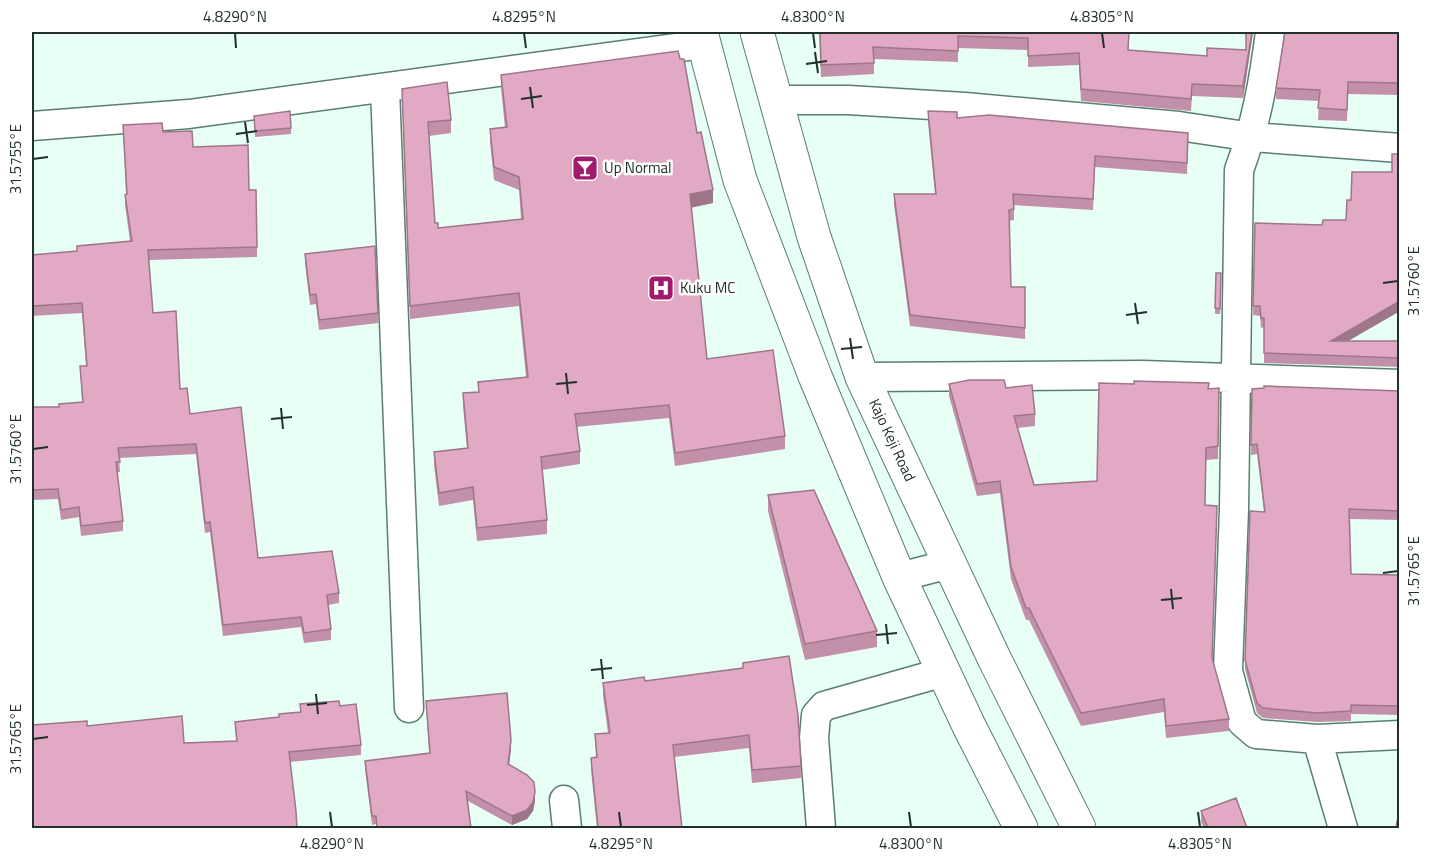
<svg xmlns="http://www.w3.org/2000/svg" width="1431" height="860" font-family="'Titillium Web',sans-serif">
<style>
.lines{fill:none;stroke-linecap:round;stroke-linejoin:round}
.minor-casing{stroke:#5a7e71;stroke-width:31}
.secondary-casing{stroke:#5a7e71;stroke-width:35}
.minor{stroke:#fff;stroke-width:28}
.secondary{stroke:#fff;stroke-width:33}
.wall{fill:#c291a9}
.shaded-wall{fill:#9e7689}
.building{fill:#e1a9c4;stroke:#9e7689;stroke-width:1.5}
.ticks{fill:none;stroke:#21302a;stroke-width:2}
.labels{text-anchor:middle;stroke-width:5;stroke-linejoin:round;paint-order:stroke}
.poi-label{font-size:15px;fill:#21302a;stroke:#fff;text-anchor:start}
.street-label{font-size:15px;fill:#21302a;stroke:#fff}
.neatline{fill:none;stroke:#21302a;stroke-width:2}
.ticks-label{font-size:15px;text-anchor:middle;fill:#21302a}
</style>
<rect width="100%" height="100%" fill="#e7fff5"/>
<g class="lines">
<defs>
<path id="minor" d="M1270,32c-6,47 -14,93 -31,138l-5,339 -6,162 14,51 14,12 61,5 26,89
M385,89l24,619
M776,100h72l117,7 214,19 73,11 148,11
M32,126l157,-12 515,-70
M862,377l281,-2 257,9
M899,577l51,-13
M1317,739l83,-4
M564,800l3,28
M821,828l-7,-90 2,-23 8,-9 120,-34"/>
<path id="secondary" d="M701,32l39,148 75,196 84,201 70,149 52,102
M757,32l57,205 48,140 132,281 85,170"/>
</defs>
<!-- minor casing -->
<use href="#minor" class="minor-casing"/>
<!-- secondary casing -->
<use href="#secondary" class="secondary-casing"/>
<!-- minor -->
<use href="#minor" class="minor"/>
<!-- secondary -->
<use href="#secondary" class="secondary"/>
</g>
<!-- wall -->
<path class="wall" d="M819,32h310v18l78,6 39,-6 7,-18 -10,66 -51,-2 -1,15 -110,-10 -2,-36 -51,2v-17l-70,-2v14l-84,-3v15l-53,3z
M1400,32v63l-52,-1 -1,27 -29,-1 1,-19 -43,-2v-11z
M501,75l196,58 16,70 -22,4 16,152 78,77v13l-110,17 -6,-48 -93,9 4,24v13l-38,6 5,50v14l-70,7 -4,-41 -34,6 -5,-41v-13l33,-4 -4,-42v-13l15,-1v-10l48,-5 -7,-71 -109,13 -8,-230 49,31v13l-22,3 6,87 3,5 83,-9 -2,-29 -25,-10 -4,-38v-13l15,-1 -4,-40z
M928,111l29,7 231,26 -1,30 -92,-7 -2,43 -79,-5v15l-5,1 2,66h14v52l-115,-13 -16,-121v-11h41l-7,-72z
M254,116l37,12v6l-36,3z
M123,125l40,7 30,15 56,43 8,57v10l-108,3 4,53 27,76 10,25 68,144 81,35v10l-11,2 3,24v11l-27,3 -3,-16 -78,9 -13,-104 -5,1 -9,-79 -77,4 1,14h-3l6,49v10l-42,5 -2,-19 -18,3 -3,-21 -26,1v-93h27l23,-5 -2,-36h6l-4,-53 -50,3v-61l45,-4 53,-10 -5,-36v-10l1,-1z
M1400,154v157l-53,30h53v26l-136,-4v-36l-3,1 -1,-12 -7,-1 2,-92 67,2 24,-5 5,-20 41,-28z
M305,254l73,59v10l-59,7 -3,-26 -6,1 -5,-42z
M1216,273h5l-1,41h-5z
M949,384l57,4 29,26v12l-17,2 16,57 63,-4 112,-92 10,-1 -1,71 -12,1 -1,45 12,13 -5,142 17,59v12l-63,7 -2,-26 -83,14 -52,-106h-3l-15,-41 -11,-86 -23,3 -28,-100z
M1252,389l148,2v129l-50,-1 1,55 49,1v140l-49,-1v7l-34,1 -54,-4 -6,-5 -12,-44v-9l19,-148 -7,-58 -6,1z
M768,495l109,136v16l-72,13 -37,-149z
M743,663l58,103v12l-49,5 -3,-35 -75,9 8,71h-85l-6,-58v-12l5,-1 -1,-23 13,-1 -5,-37v-13l42,-2 98,-13z
M426,701l85,48 -2,16 26,36 -2,10 -6,8 -15,6 -44,-24 3,27h-95v-4l-4,1 -7,-56v-8l64,-8z
M300,704l40,2 21,39v10l-71,7 -203,-36 97,17 52,-2 -1,-19 44,-5 21,-5z
M1201,811l46,17h-43l-3,-6z"/>
<!-- shaded-wall -->
<path class="shaded-wall" d="M1252,32h1l-10,66v-12z
M713,190v13l-23,5v-14z
M1400,301v10l-69,40v-10z
M511,740v9l-3,24v-9z
M535,792v9l-2,10 -6,8 -15,6v-9z"/>
<!-- building -->
<path class="building" d="M820,32h309l-1,18 79,6v-8l39,2v-18h6l-9,54 -51,-2 -1,15 -110,-10 -2,-36 -51,3v-18l-70,-2v15l-85,-4 1,16 -53,2z
M1285,32h115v51l-52,-1 -1,28 -29,-2 2,-18 -44,-2z
M678,51l2,8h4l13,74 4,-1 12,58 -23,4 17,165 66,-9 12,86 -110,17 -6,-48 -94,9 5,37 -39,6 6,63 -70,8 -4,-41 -34,6 -5,-41 34,-4 -5,-55 16,-1 -1,-10 50,-5 -9,-84 -109,13 -8,-217 45,-7 4,38 -23,2 7,101h3v5l85,-9 -4,-42 -25,-10 -4,-38 17,-2 -6,-52z
M290,111l1,17 -36,3 -1,-15z
M928,111l29,1v6l32,-3 199,18 -1,30 -92,-7 -2,43 -80,-5 1,15 -5,1 2,77h14v41l-115,-13 -16,-121h42z
M162,123l1,9 29,-1 1,16 55,-2 1,45h7l1,57 -109,3 5,63 23,-2 4,78 7,-1 3,26 51,-7 17,151 74,-7 7,42 -12,2 4,34 -27,4 -3,-16 -78,8 -13,-103 -5,1 -9,-79 -78,4 2,14h-4l7,59 -42,5 -2,-19 -18,3 -3,-21 -26,1v-83h27v-3l24,-2 -3,-36h7l-5,-63 -50,3v-51l45,-4v-5l55,-5 -7,-46 2,-1 -4,-69z
M1392,154h8v147l-69,40h69v17l-136,-5v-35h-3l-1,-12h-7l2,-83 67,2 1,-5h23l1,-20h4l1,-28h40z
M375,246l3,67 -59,7 -3,-26 -6,1 -5,-41z
M1216,273h5l-1,36 -5,-1z
M969,380h35l2,8 26,-3 3,29 -21,2 20,69 63,-4 2,-98 35,1v-3l75,2 -1,6 11,-1 -1,58 -12,2 -1,57 12,1 -5,152 17,61 -63,7 -2,-27 -83,14 -52,-105h-3l-15,-41 -11,-86 -23,3 -28,-100z
M1264,386l136,5v120l-51,-2 2,65 49,1v131l-49,-1v6l-34,2 -54,-5 -6,-5 -12,-43 5,-149 15,1 -8,-68 -6,1 1,-56 12,-1z
M814,490l63,141 -72,13 -37,-149z
M789,656l9,59 3,51 -49,4 -3,-35 -76,10 9,83h-84l-7,-70 6,-1 -2,-23 15,-1 -7,-50 41,-6 1,4 98,-13v-5z
M507,693l4,47 -3,24 19,11 7,7 1,10 -2,10 -6,8 -15,6 -46,-25 5,37h-94l-1,-12h-4l-7,-55 65,-8 -4,-52z
M339,701l1,5 16,-2 5,41 -72,7 7,59 1,17h-265v-103l55,-4v5l95,-10 2,27 53,-2 -2,-19 44,-5v-3l22,-2 -1,-8z
M1236,798l11,30h-39l-7,-17z
M1400,820v8h-4l1,-7z"/>
<!-- ticks -->
<path class="ticks" d="M235,33l1,15M524,33l2,15M813,33l2,15M1102,33l2,15M815,52l3,21M806,64l21,-3M530,87l3,21M521,99l21,-3M245,122l3,21M236,134l21,-3M33,159l15,-2M1383,283l15,-2M1135,303l3,21M1126,315l21,-3M850,338l3,21M841,349l21,-2M566,373l2,21M556,384l21,-2M281,408l2,21M271,419l21,-2M33,449l15,-2M1383,573l15,-2M1171,589l2,20M1161,600l21,-2M886,624l2,20M876,635l21,-2M601,659l2,20M591,670l21,-2M316,694l2,20M307,705l20,-2M33,739l15,-2M330,812l2,15M619,812l2,15M909,812l2,15M1198,812l2,15"/>
<!-- icons -->
<defs>
<symbol id="bar-square" viewBox="-11 -11 22 22"><rect x="-9" y="-9" width="18" height="18" rx="4" fill="#9f1b6c" stroke="#fff"/><path d="M-6-5H6L.8 .8V4.5H3.5V6h-7V4.5H-.8V.8Z" fill="#fff"/></symbol>
<symbol id="hospital-square" viewBox="-11 -11 22 22"><rect x="-9" y="-9" width="18" height="18" rx="4" fill="#9f1b6c" stroke="#fff"/><path d="M-5-5h3v3.5h4V-5h3V5h-3V1.5h-4V5h-3Z" fill="#fff"/></symbol>
</defs>
<g fill-rule="evenodd">
<use href="#bar-square" x="570" y="153" width="30" height="30"/>
<use href="#hospital-square" x="646" y="273" width="30" height="30"/>
</g>
<g class="labels">
<!-- poi labels -->
<g class="poi-label">
<text x="604" y="173">Up Normal</text>
<text x="680" y="293">Kuku MC</text>
</g>
<!-- street labels -->
<g class="street-label">
<text transform="translate(892 440) rotate(65)" y="5">Kajo Keji Road</text>
</g>
</g>
<!-- border -->
<rect width="1431" height="860" fill="none" stroke="#ffffff" stroke-width="66"/>
<rect x="33" y="33" width="1365" height="794" class="neatline"/>
<g class="ticks-label">
<text x="235" y="22">4.8290°N</text>
<text x="524" y="22">4.8295°N</text>
<text x="813" y="22">4.8300°N</text>
<text x="1102" y="22">4.8305°N</text>
<text transform="translate(16 159) rotate(-90)" y="5">31.5755°E</text>
<text transform="translate(1414 281) rotate(-90)" y="5">31.5760°E</text>
<text transform="translate(16 449) rotate(-90)" y="5">31.5760°E</text>
<text transform="translate(1414 571) rotate(-90)" y="5">31.5765°E</text>
<text transform="translate(16 739) rotate(-90)" y="5">31.5765°E</text>
<text x="332" y="849">4.8290°N</text>
<text x="621" y="849">4.8295°N</text>
<text x="911" y="849">4.8300°N</text>
<text x="1200" y="849">4.8305°N</text>
</g>
</svg>
